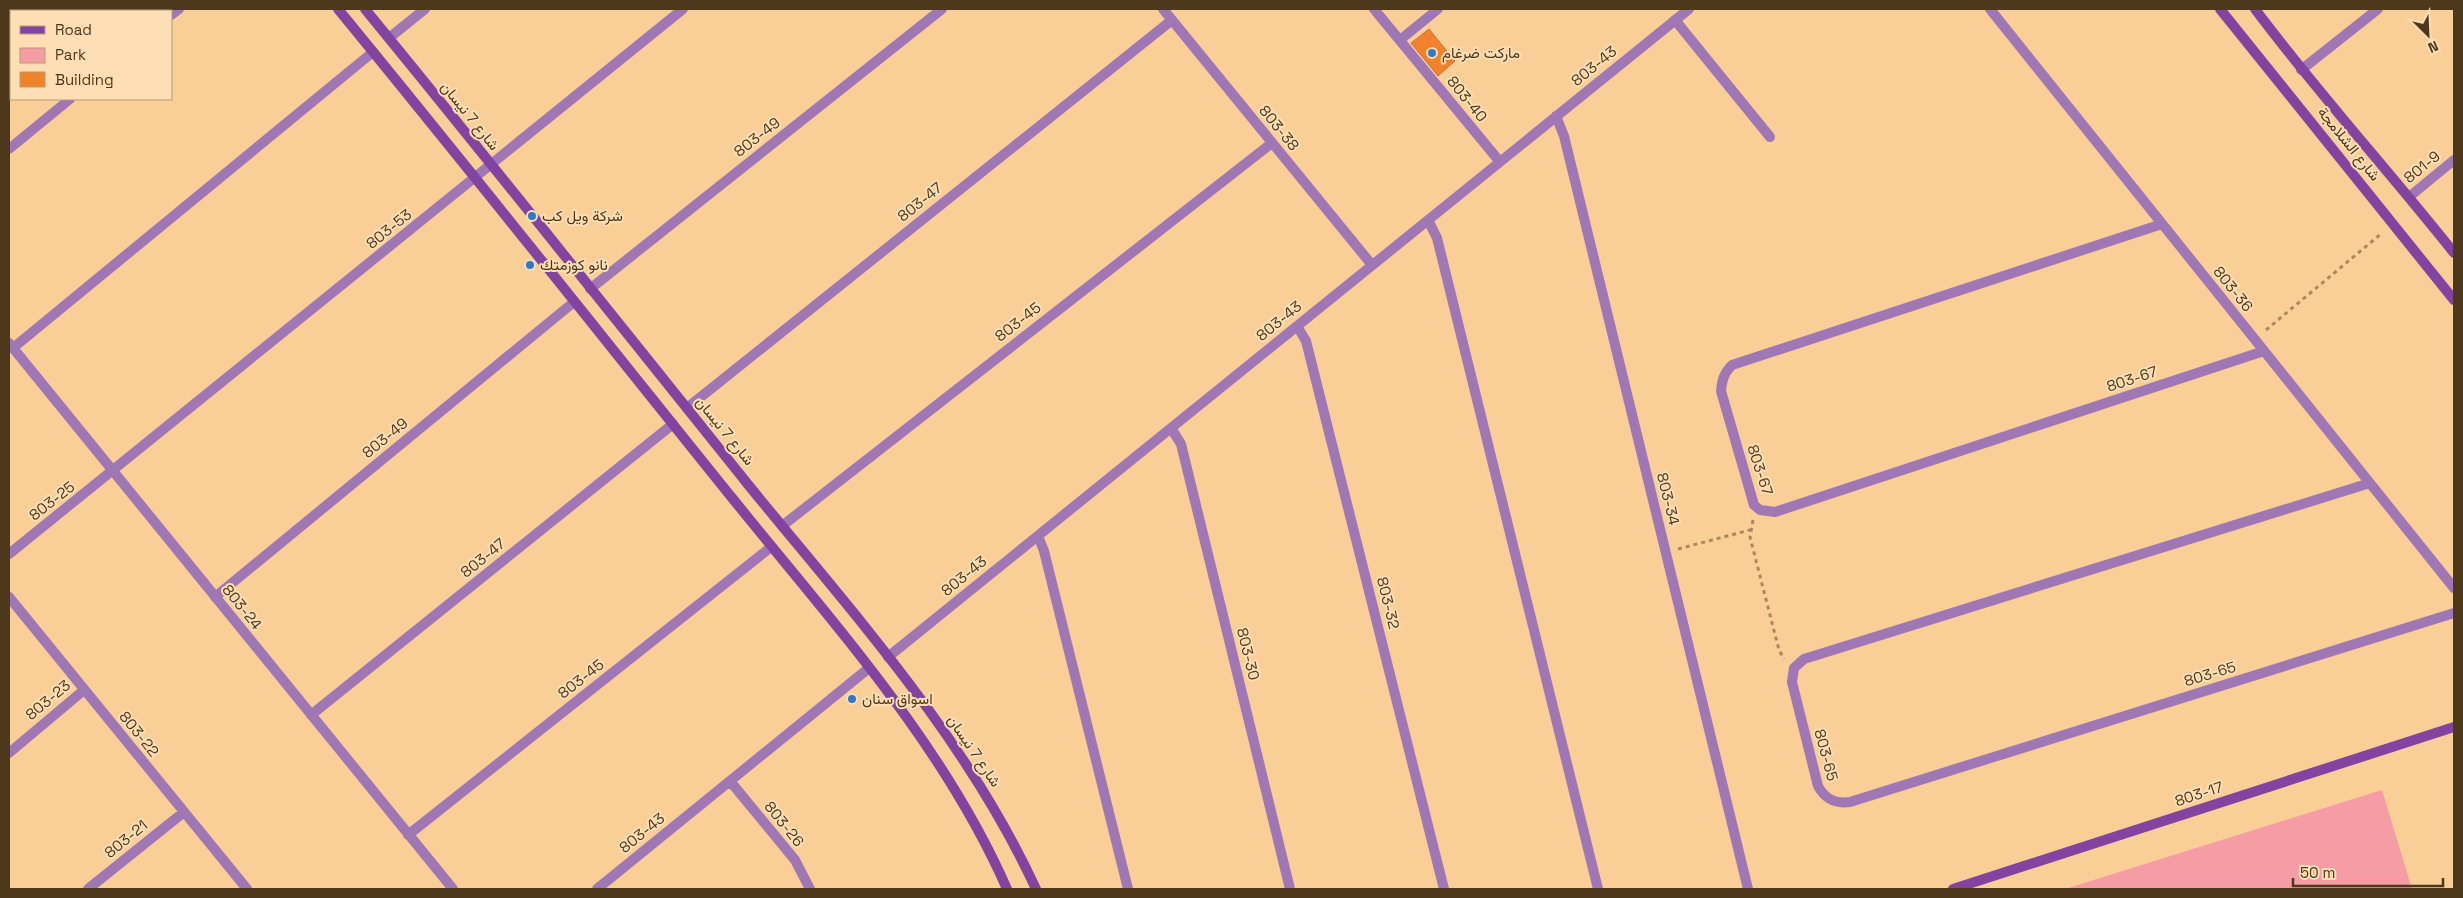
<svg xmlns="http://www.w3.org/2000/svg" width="2463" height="898" font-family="'Space Grotesk',Vazirmatn,sans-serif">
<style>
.green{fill:#f59ca5}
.building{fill:#f28229;stroke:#bd7748}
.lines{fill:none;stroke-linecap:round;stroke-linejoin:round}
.path{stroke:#aa895e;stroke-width:3;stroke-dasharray:4 4;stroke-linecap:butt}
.lane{stroke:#9f77b5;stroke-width:10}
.street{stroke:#9f77b5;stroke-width:10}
.secondary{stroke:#8344a1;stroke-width:10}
.poi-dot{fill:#2f79ca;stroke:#fedeb5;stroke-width:2}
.labels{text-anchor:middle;stroke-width:4;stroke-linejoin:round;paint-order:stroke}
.poi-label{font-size:15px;fill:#4e381b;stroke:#fedeb5;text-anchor:start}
.street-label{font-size:15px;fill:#4e381b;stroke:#fedeb5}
</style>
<rect width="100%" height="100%" fill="#f9ce97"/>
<!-- green -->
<path class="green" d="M2382,790l30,99h-347z"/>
<!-- building -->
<path class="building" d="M1429,29l26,32 -17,15 -27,-33z"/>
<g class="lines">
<!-- path -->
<path class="path" d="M2266,330l116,-97
M1753,520l-3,17 29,113 5,9
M1678,549l72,-19"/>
<!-- lane -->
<path class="lane" d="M1675,20l95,117"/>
<!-- street -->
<path class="street" d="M1163,9l209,256
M1374,9l126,153
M1990,9l464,579
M171,15l8,-6
M389,38l36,-29
M1400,40l38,-31
M2301,70l77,-61
M1556,116l8,20 184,753
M9,149l61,-50
M2409,197l45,-37
M1428,220l9,18 161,651
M2162,224l-430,141c-8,8 -10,15 -11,26l33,114 6,5 15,2 489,-161
M590,289l352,-280
M1297,326l9,15 138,548
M9,343l444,546
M13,348l360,-296
M687,408l485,-388
M1171,428l10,16 109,445
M2370,483l-566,176 -10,9 -2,14 26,104c7,13 17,18 32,16l604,-189
M782,526l490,-383
M1038,536l6,15 84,338
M9,554l674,-545
M9,597l238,292
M215,597l359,-295
M888,657l801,-648
M311,715l362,-291
M9,753l75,-63
M730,781l65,79 15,29
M408,835l363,-288
M88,889l96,-77
M597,889l272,-221"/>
<!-- secondary -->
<path class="secondary" d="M338,9c133,162 263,326 395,490 99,123 210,244 274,390
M365,9c128,156 254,315 381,473 105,129 220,255 290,407
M2220,9l234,291
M2255,9c63,84 134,162 199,244
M1953,889l501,-162"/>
</g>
<!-- markers -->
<g class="poi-dot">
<circle cx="1432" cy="53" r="5"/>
<circle cx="532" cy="216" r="5"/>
<circle cx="530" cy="265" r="5"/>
<circle cx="852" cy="699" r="5"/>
</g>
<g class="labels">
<!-- poi labels -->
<g class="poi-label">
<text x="1442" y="58">ماركت ضرغام</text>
<text x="542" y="221">شركة ويل كب</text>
<text x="540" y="270">نانو كوزمتك</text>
<text x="862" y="704">اسواق سنان</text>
</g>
<!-- street labels -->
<g class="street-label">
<text transform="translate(1594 66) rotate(-39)" y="5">803-43</text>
<text transform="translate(1467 99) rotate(51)" y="5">803-40</text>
<text transform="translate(470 116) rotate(51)" y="5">شارع 7 نيسان</text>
<text transform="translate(1279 128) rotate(51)" y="5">803-38</text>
<text transform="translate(757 137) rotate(-38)" y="5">803-49</text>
<text transform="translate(2349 144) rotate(51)" y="5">شارع الشلامجة</text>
<text transform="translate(2422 167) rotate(-39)" y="5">801-9</text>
<text transform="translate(920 202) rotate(-39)" y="5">803-47</text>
<text transform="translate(389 229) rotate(-39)" y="5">803-53</text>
<text transform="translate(2233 289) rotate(51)" y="5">803-36</text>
<text transform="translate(1279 321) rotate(-39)" y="5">803-43</text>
<text transform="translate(1018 322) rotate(-38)" y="5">803-45</text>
<text transform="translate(2132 379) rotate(-18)" y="5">803-67</text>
<text transform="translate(725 431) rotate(51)" y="5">شارع 7 نيسان</text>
<text transform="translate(385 438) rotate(-39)" y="5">803-49</text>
<text transform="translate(1760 470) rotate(72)" y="5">803-67</text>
<text transform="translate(1668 499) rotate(76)" y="5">803-34</text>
<text transform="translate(52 501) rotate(-38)" y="5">803-25</text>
<text transform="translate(483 558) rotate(-39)" y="5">803-47</text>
<text transform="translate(964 576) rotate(-39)" y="5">803-43</text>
<text transform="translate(1388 603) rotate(76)" y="5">803-32</text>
<text transform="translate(242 607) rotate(51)" y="5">803-24</text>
<text transform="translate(1248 654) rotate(76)" y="5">803-30</text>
<text transform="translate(2210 674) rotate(-17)" y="5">803-65</text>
<text transform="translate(581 679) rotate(-38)" y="5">803-45</text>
<text transform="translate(48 700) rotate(-40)" y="5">803-23</text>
<text transform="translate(139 734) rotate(51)" y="5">803-22</text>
<text transform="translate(974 751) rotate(56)" y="5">شارع 7 نيسان</text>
<text transform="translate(1826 755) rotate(75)" y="5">803-65</text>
<text transform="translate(2199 794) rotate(-18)" y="5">803-17</text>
<text transform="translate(784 824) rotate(51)" y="5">803-26</text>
<text transform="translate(642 833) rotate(-39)" y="5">803-43</text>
<text transform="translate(126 839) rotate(-39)" y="5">803-21</text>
</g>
</g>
<!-- border -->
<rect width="2463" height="898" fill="none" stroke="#4e381b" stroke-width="20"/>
<!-- legend -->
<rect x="10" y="10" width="162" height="90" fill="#fedeb5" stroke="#b89c77"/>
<rect x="20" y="26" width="25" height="8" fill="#8344a1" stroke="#b89c77"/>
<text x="55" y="35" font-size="15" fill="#4e381b">Road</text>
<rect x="20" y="48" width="25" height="15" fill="#f59ca5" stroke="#b89c77"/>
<text x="55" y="60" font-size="15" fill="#4e381b">Park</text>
<rect x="20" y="72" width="25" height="15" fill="#f28229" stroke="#b89c77"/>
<text x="55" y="85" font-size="15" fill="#4e381b">Building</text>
<!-- north arrow -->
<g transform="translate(2428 35) rotate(156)" stroke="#fedeb5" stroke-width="4" paint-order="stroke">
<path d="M0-4L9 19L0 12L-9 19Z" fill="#4e381b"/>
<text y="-8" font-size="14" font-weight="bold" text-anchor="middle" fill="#4e381b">N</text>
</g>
<!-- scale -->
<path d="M2293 878v8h150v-8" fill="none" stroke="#4e381b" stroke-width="2.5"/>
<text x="2300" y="878" font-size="15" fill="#4e381b" stroke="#fedeb5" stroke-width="4" paint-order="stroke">50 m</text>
</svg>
